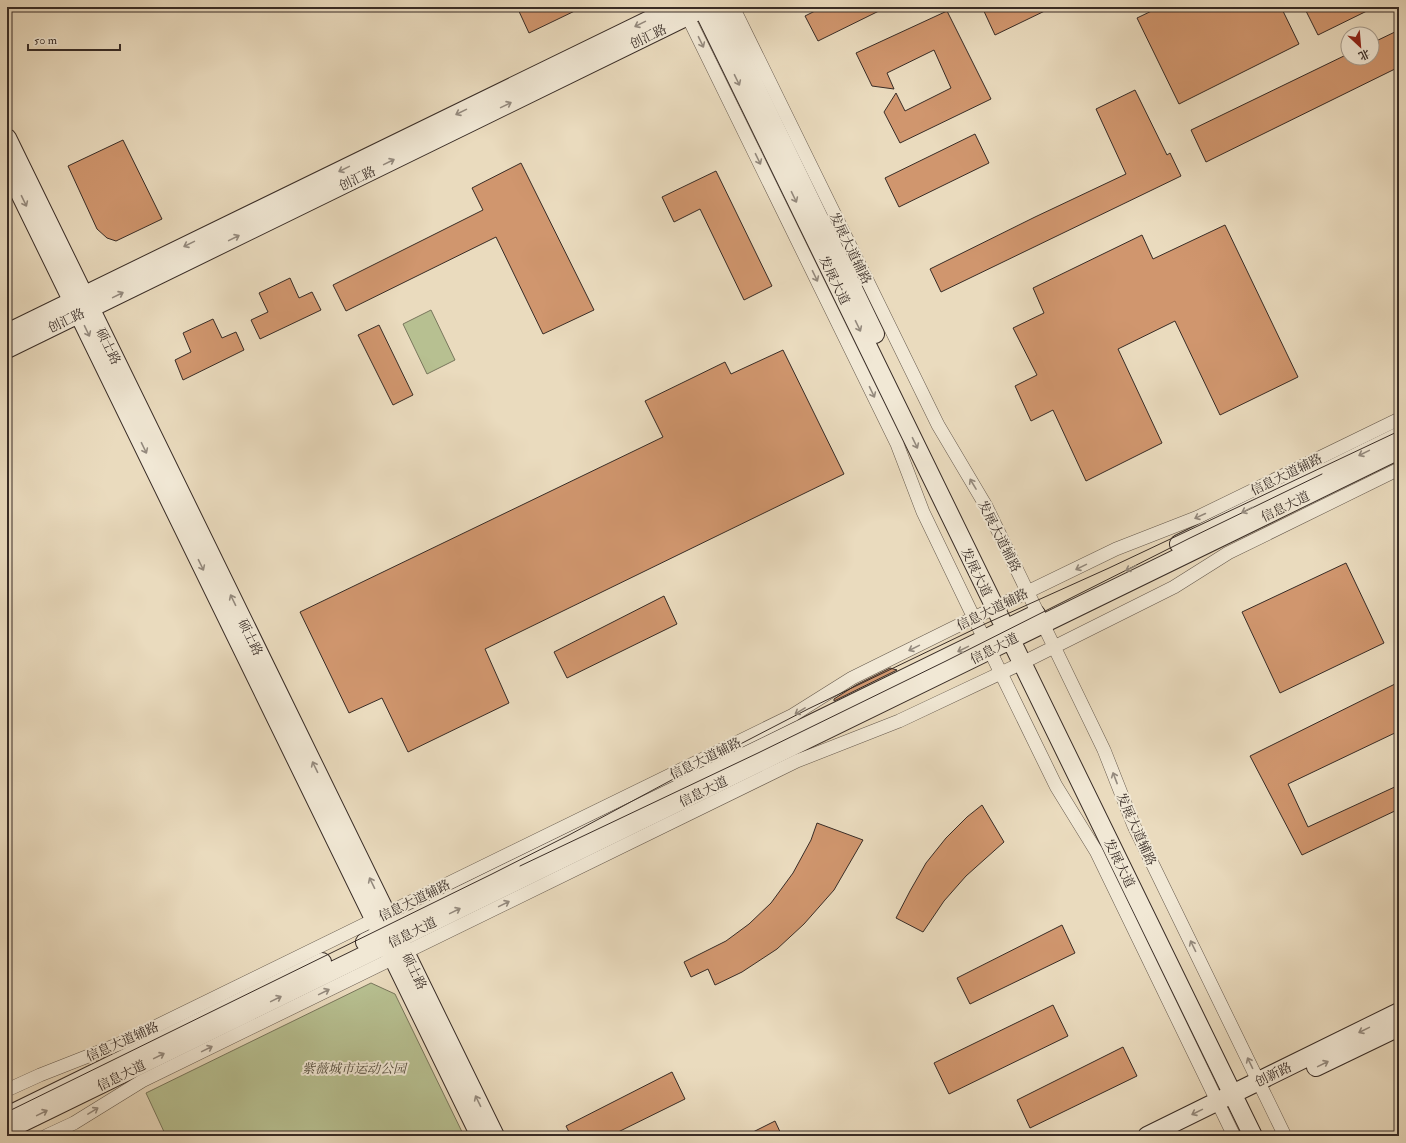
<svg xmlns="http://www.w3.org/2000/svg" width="1406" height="1143" font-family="'IM FELL Double Pica','Noto Serif SC',serif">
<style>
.green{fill:#b7c091;stroke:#78765c}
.building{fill:#d0966e;stroke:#382c26}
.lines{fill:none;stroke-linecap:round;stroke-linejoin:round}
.street-casing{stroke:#64584c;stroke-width:14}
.secondary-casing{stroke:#382c26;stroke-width:20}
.street{stroke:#f1e8d5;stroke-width:13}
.secondary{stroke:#f1e8d5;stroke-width:18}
.tram{stroke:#382c26;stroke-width:1}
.oneway{stroke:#948a7e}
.labels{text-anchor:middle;stroke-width:4;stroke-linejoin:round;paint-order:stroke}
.street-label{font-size:13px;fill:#382c26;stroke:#f1e8d5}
.park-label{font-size:13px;font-style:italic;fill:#514a3b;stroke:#f1e8d5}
</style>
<rect width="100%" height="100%" fill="#eadbbe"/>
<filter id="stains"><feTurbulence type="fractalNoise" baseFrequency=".005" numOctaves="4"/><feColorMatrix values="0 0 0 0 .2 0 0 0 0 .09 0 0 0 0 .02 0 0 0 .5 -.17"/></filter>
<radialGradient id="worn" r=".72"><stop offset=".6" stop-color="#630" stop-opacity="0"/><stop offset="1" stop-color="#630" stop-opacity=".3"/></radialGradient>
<!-- green -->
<path class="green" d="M431,310l24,50 -28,14 -24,-50z
M371,983l24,11 69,142h-298l-20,-43z"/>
<!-- building -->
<path class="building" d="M517,7h66l-54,26z
M823,7h64l-69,34 -13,-25z
M982,7h71l-58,28z
M1160,7h121l18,37 -120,60 -42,-86z
M1304,7h71l-57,28z
M947,11l44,88 -91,44 -16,-31 12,-19 9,18 46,-23 -17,-38 -47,23 7,16 -22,-3 -16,-33z
M1399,30v37l-193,95 -15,-32 157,-76v4h24v-15z
M1135,90l32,65 3,-2 11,23 -240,116 -11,-23 105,-52 91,-43 -30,-65z
M975,134l14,29 -90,44 -14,-29z
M123,140l39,79 -46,22 -9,-3 -10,-9 -29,-63z
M521,163l73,147 -51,24 -47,-97 -150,74 -13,-26 150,-75 -11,-22z
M716,171l56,115 -28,14 -44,-91 -26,13 -12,-25z
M1225,225l73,152 -78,38 -45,-94 -57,28 44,94 -76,38 -33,-71 -22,11 -16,-35 22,-11 -24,-47 31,-15 -11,-25 109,-53 11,24z
M290,278l9,20 13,-6 9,18 -61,29 -9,-19 17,-8 -9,-19z
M213,319l9,19 14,-6 8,18 -61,30 -8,-20 16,-8 -8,-19z
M379,325l34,70 -20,10 -35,-70z
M783,350l61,124 -359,175 24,54 -101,49 -26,-54 -33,15 -49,-101 363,-175 -18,-36 80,-39 6,12z
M1346,563l38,80 -104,50 -38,-81z
M664,596l13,28 -110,54 -13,-26z
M890,668l7,2 -63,31v-2l22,-14z
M1399,682v49l-111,53 20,43 91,-42v24l-97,46 -52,-99z
M982,805l22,37 -38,34 -22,25 -21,31 -27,-14 14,-27 16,-28 20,-25 21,-21z
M817,823l46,17 -29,50 -30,34 -27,25 -35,23 -27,13 -7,-16 -17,8 -7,-15 42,-21 23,-17 22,-21 22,-30 18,-33z
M1062,925l13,28 -105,51 -13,-26z
M1053,1005l15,31 -119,58 -15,-31z
M1123,1047l14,29 -107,52 -13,-28z
M672,1072l13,27 -75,37h-39l-5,-10z
M775,1121l7,15h-37z"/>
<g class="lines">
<defs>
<path id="street" d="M733,7l205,418 48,81 118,244 30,76 151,310
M684,9l213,435 26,68 51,106 82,168 40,65 138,285
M7,1090l33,-15 84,-33 669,-327 59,-37 97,-48 167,-81 82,-32 201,-98
M46,1136l28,-13 68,-42 655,-320 102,-40 123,-58 152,-76 54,-34 171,-84"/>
<path id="secondary" d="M702,7l551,1129
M717,7l158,327
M7,138l488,998
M9,171l471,965
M7,333l669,-326
M7,349l699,-342
M1179,544l220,-108
M365,942l671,-328
M1316,1067l83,-40
M7,1116l315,-154
M7,1130l1392,-680
M1147,1136l252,-124"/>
</defs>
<!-- street casing -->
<use href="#street" class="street-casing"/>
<!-- secondary casing -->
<use href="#secondary" class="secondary-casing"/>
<!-- street -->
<use href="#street" class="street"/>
<!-- secondary -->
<use href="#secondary" class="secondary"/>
<!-- tram -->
<path class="tram" d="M520,866l238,-113 188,-92 242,-122 134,-65
M7,1112l485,-238 77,-39 125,-67 114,-59 179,-86 122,-55 290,-137"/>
</g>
<!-- one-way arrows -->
<defs><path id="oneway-shaft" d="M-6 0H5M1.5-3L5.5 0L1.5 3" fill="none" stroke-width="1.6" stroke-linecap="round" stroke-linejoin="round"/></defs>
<g class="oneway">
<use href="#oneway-shaft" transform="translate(640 24) rotate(154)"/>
<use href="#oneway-shaft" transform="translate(701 42) rotate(64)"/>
<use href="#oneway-shaft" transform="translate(737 80) rotate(64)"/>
<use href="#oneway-shaft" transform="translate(506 105) rotate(-26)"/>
<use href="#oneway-shaft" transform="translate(461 112) rotate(154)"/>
<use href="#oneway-shaft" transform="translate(758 159) rotate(64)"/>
<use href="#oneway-shaft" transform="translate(389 162) rotate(-26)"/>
<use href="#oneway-shaft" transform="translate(344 169) rotate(154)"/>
<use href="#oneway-shaft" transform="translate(794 197) rotate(64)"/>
<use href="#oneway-shaft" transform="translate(24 201) rotate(64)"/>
<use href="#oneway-shaft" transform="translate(234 238) rotate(-26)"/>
<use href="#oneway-shaft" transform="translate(189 244) rotate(154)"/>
<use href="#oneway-shaft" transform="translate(815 276) rotate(64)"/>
<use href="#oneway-shaft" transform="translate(118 295) rotate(-26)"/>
<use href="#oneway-shaft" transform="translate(858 326) rotate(64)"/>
<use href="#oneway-shaft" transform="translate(87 331) rotate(64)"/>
<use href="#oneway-shaft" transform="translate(872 392) rotate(64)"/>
<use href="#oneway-shaft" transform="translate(915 443) rotate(64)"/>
<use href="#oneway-shaft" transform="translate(144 448) rotate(64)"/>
<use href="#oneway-shaft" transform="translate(1364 453) rotate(154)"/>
<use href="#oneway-shaft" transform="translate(973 484) rotate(-121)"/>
<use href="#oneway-shaft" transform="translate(1247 510) rotate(154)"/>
<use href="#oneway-shaft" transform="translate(1200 516) rotate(155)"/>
<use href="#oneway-shaft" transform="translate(201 565) rotate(64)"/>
<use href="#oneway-shaft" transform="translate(1081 567) rotate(154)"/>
<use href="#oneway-shaft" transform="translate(1131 568) rotate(154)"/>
<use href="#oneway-shaft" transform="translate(233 600) rotate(-116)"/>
<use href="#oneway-shaft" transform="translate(914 648) rotate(154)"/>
<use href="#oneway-shaft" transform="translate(963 649) rotate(154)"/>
<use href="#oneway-shaft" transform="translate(800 711) rotate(148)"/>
<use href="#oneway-shaft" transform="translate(315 767) rotate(-116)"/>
<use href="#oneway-shaft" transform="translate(1115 778) rotate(-111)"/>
<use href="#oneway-shaft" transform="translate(372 883) rotate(-116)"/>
<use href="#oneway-shaft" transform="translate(504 904) rotate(-26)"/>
<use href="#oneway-shaft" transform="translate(455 911) rotate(-26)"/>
<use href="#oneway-shaft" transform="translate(1193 946) rotate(-116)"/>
<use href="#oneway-shaft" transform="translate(324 992) rotate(-26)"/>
<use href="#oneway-shaft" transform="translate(276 999) rotate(-26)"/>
<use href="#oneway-shaft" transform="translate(1364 1030) rotate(154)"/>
<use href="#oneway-shaft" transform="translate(207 1049) rotate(-26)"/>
<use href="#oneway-shaft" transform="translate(159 1056) rotate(-26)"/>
<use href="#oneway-shaft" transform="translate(1250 1063) rotate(-116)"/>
<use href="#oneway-shaft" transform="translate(1323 1064) rotate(-26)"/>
<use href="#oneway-shaft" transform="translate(478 1101) rotate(-116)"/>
<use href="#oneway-shaft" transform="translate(93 1111) rotate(-31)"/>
<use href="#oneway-shaft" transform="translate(1197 1112) rotate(154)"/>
<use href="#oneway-shaft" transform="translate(42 1113) rotate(-26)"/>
</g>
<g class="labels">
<!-- street labels -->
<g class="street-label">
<text transform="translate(648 36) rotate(-26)" y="5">创汇路</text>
<text transform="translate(357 178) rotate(-26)" y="5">创汇路</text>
<text transform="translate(851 248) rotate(64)" y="5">发展大道辅路</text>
<text transform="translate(835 280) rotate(64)" y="5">发展大道</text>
<text transform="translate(66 320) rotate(-26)" y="5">创汇路</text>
<text transform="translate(109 346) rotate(64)" y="5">硕士路</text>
<text transform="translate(1286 474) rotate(-26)" y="5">信息大道辅路</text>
<text transform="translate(1285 506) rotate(-26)" y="5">信息大道</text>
<text transform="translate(1000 536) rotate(63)" y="5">发展大道辅路</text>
<text transform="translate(977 572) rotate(64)" y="5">发展大道</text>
<text transform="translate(992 609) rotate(-26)" y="5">信息大道辅路</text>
<text transform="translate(251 637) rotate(64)" y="5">硕士路</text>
<text transform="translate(994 648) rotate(-27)" y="5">信息大道</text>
<text transform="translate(705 758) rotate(-26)" y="5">信息大道辅路</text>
<text transform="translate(703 791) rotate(-26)" y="5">信息大道</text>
<text transform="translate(1137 829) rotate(66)" y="5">发展大道辅路</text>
<text transform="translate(1120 863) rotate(64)" y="5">发展大道</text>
<text transform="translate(414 900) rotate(-26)" y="5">信息大道辅路</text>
<text transform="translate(412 932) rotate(-26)" y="5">信息大道</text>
<text transform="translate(415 971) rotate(64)" y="5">硕士路</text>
<text transform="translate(122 1041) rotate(-24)" y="5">信息大道辅路</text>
<text transform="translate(1273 1074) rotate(-26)" y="5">创新路</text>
<text transform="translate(121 1075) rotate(-26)" y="5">信息大道</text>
</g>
<!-- park labels -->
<g class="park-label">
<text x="354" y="1073">紫薇城市运动公园</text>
</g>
</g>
<!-- margin -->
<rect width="1406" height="1143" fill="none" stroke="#eadbbe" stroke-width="24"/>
<rect x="8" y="8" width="1390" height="1127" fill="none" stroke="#382c26" stroke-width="2"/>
<rect x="12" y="12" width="1382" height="1119" fill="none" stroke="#382c26"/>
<!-- north arrow -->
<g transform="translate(1360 46) rotate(154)"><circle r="19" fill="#f1e8d5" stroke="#a79d8f"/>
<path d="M0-3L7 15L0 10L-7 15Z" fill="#8f2418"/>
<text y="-6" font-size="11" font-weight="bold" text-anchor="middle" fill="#382c26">北</text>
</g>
<!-- scale -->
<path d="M28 44v6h92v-6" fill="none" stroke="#382c26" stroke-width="2"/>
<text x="34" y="44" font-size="12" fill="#382c26" stroke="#f1e8d5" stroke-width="3" paint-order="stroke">50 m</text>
<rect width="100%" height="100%" filter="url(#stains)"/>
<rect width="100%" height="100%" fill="url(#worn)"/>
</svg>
